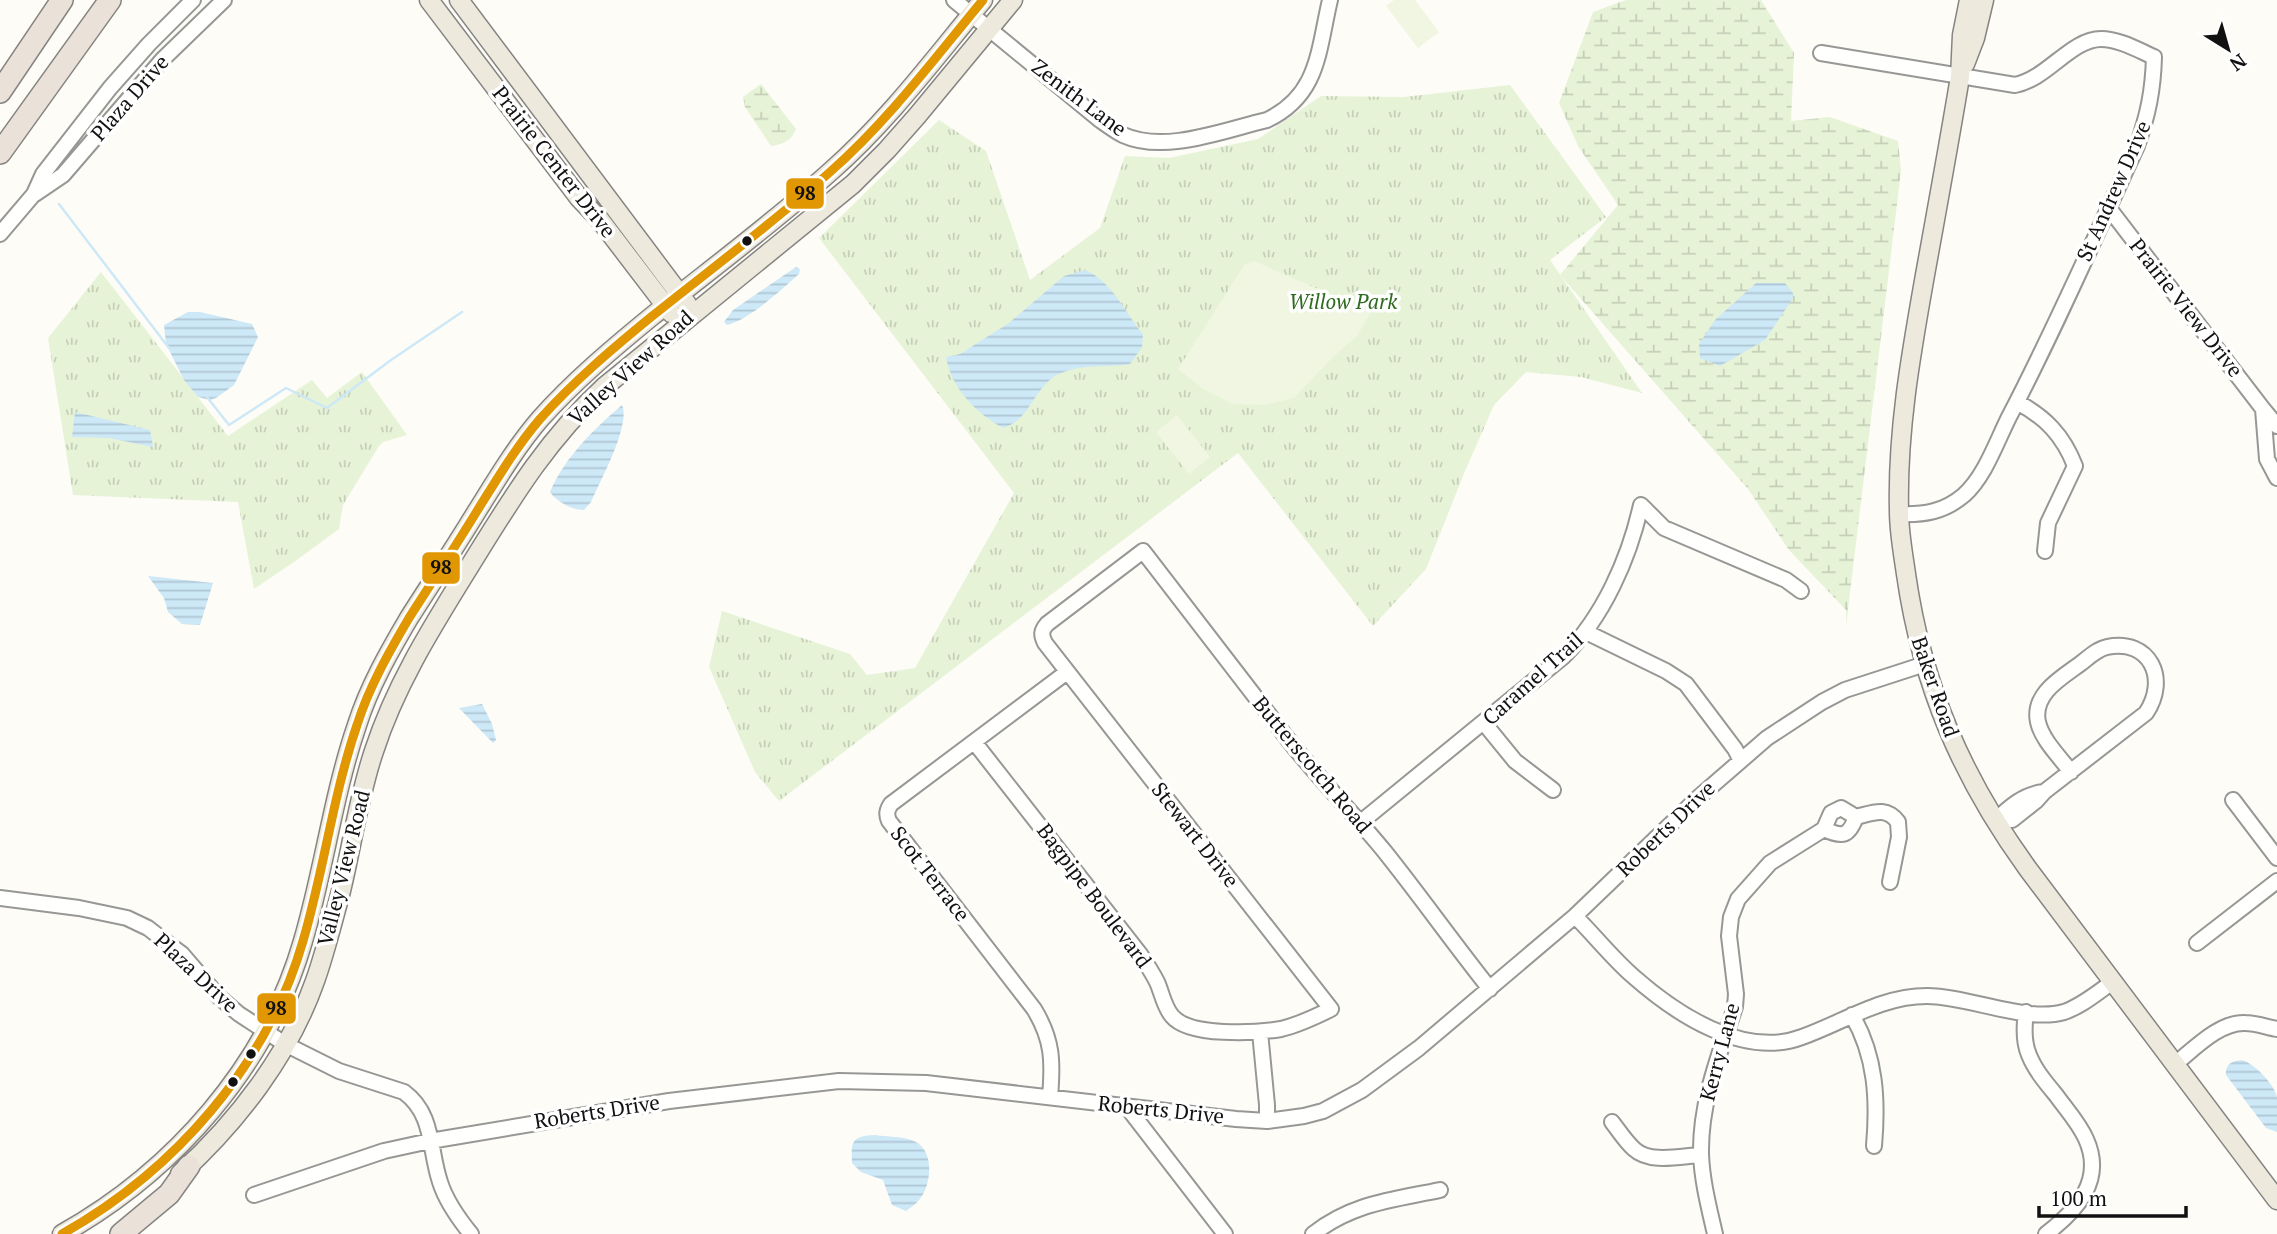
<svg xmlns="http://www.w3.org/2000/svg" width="2277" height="1234" font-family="'PT Serif',serif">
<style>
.grass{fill:url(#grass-tufts)}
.wetland{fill:url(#wetland-marsh)}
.pitch{fill:#f0f6e1}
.water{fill:url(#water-rules)}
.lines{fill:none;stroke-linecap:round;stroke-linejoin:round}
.stream{stroke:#cde8f7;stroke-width:2.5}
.minor-casing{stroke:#979795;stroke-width:18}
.major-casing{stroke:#858482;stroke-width:21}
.highway-casing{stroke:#858482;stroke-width:24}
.minor{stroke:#fffffe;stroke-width:14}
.major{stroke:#ede9dc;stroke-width:18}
.highway{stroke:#eae1d8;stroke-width:21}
.bus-1-casing{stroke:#fff;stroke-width:14}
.bus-1{stroke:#e09702;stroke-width:9}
.bus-dot{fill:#111;stroke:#fff;stroke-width:2.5}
.labels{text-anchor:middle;stroke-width:7;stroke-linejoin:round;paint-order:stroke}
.street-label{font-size:21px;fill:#111;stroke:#fff}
.park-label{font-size:21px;font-style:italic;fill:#2f6b1f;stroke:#fff}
.line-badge{stroke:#fff;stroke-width:2.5}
.pale-badge-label{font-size:19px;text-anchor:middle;font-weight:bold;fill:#111}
</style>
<defs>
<pattern id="grass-tufts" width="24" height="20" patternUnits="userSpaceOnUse" patternTransform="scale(1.75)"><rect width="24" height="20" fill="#e7f3d7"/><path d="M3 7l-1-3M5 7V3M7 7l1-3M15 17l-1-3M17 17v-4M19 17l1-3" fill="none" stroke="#c5cfb8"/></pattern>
<pattern id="wetland-marsh" width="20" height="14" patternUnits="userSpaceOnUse" patternTransform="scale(1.75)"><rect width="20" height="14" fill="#e7f3d7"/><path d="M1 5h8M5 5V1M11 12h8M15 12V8" fill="none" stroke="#c5cfb8"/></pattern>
<pattern id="water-rules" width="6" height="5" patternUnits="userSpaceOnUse" patternTransform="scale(1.75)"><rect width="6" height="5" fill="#cde8f7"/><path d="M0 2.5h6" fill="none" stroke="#afc6d3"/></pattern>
</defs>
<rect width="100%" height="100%" fill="#fdfcf7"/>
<!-- grass -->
<path class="grass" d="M1510,85l96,132 -56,43 92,133 -61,-16 -55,-5 -32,33 -29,66 -39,98 -53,57 -135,-173 -459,348 -24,-29 -46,-105 13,-56 128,43 17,21 48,-7 99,-175 -195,-255 120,-118 47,31 44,129 70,-52 25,-72 44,2 89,-19 63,-43 83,1z
M101,272l127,164 84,-56 15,18 35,-26 45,63 -24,7 -4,4 -36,59 -4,24 -45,33 -40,27 -16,-87 -165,-7 -25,-157z"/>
<!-- wetland -->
<path class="wetland" d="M1626,0h135l33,53 -3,68 39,-4 68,24 3,30 -55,455v-16l-57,-60 -41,-61 -188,-214 58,-70 -40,-59 -19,-43 34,-91z
M761,84l35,45c-5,12 -12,15 -25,17l-26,-39 -2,-10z"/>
<!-- pitch -->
<path class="pitch" d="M1394,0h21l24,32 -21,16 -32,-42z
M1254,261l117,51 -14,24 -23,20 -40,42 -29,7 -32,-1 -28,-14 -27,-21 67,-105z
M1177,415l33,42 -21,17 -33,-42z"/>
<!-- water -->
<path class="water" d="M796,267l4,2 -1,5c-18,16 -50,46 -72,51l-3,-3 9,-12z
M1085,270c27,11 40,43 58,64l-1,13 -12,17c-25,4 -52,-1 -75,12 -22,14 -26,45 -52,52 -28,-16 -51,-39 -57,-71l14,-3 49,-31 55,-47z
M1756,283h29l8,10v5l-28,42 -45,26 -20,-8 -1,-14 16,-24z
M188,312h12l52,12 6,13 -24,48 -18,13 -6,2 -12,-3 -14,-17 -18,-36 -2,-19z
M622,405c9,20 -22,76 -31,97l-7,8c-12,0 -27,-8 -34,-18 15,-35 43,-62 72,-87z
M75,412l75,18 3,17 -44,-9 -37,-1z
M148,576l65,7 -13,42 -18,-1 -14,-12 -4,-14z
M482,704l10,20 4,16 -3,3 -34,-35z
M2242,1060c13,4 32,24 35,37 0,11 0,25 0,35l-11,-4 -40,-53c-1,-11 6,-14 16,-15z
M875,1135c12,2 28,1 39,6 21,9 18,44 5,59 -3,4 -9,8 -13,11l-14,-6 -9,-25 -22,-8 -9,-9c-1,-22 0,-27 23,-28z"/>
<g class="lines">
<!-- stream -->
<path class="stream" d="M59,204l110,144
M207,397l22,28 57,-37 41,20 64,-48 71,-48"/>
<defs>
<path id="minor" d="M954,0l146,120c7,5 15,11 23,15 42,19 101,-5 144,-15 52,-25 51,-69 63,-120
M1821,53l194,32c32,-6 56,-46 86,-46 18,0 37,11 53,18 -1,34 -6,58 -17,89 -42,91 -82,183 -128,271 -13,26 -24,59 -45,78 -20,17 -40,20 -65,19
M35,194l28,-19 100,-116 61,-59
M2108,207l155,202 4,50 10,19
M0,234l34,-40 9,-20 67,-86 39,-44 44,-44
M2017,402c28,15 46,33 58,64l-27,57 -3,28
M2263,409l14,17
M1586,632l80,39 20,13 49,65 5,10
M1484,723l31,38 38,29
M975,743l165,211c6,9 12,18 17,28 5,11 7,25 15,34 17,21 84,17 109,13 17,-4 34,-12 50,-20l-286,-366c-4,-8 -4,-12 2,-19l96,-73 147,191c30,38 64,72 95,110 36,45 69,92 105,137
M2233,800l44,58
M1995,821l17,-1 24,-19 8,-9 102,-79c23,-34 4,-75 -39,-66 -10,2 -19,11 -27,17 -19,14 -48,30 -42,58 4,18 22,35 33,50
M1995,821c14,-14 29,-27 49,-29
M1361,822l203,-166c39,-39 65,-97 77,-151l23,23 122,52 15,11
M1824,829c19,9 25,7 32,-12
M0,898l79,10 48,10 21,10 22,17 12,9 37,43 20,17 46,30 54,27 65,21c30,22 25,57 36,90 6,19 18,36 31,52
M1575,916c20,20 38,43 59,61 42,37 110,82 168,60 42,-15 79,-41 125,-41 41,0 99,27 137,16 18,-6 34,-20 50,-31
M2197,943l80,-62
M2026,1012c-2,14 -3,29 3,43 6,15 17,28 27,40 10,14 23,28 30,44 19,42 -10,72 -40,95
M1852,1015c24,41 26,85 22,131
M1260,1032l7,73v16
M2175,1064c19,-15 44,-42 70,-41 11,0 21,4 32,6
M1050,1097c3,-35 3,-57 -16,-88l-145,-188c-3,-7 -2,-11 2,-17l176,-132
M1127,1107l98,127
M1612,1122c7,9 14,20 22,27 16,15 47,7 67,6
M254,1195l130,-44 46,-10 239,-40 170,-20 87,2 310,36 31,2 37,-5 19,-5 39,-21 57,-42 156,-132 124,-119 68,-59 55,-36 23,-12 80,-26
M1313,1234c40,-31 79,-34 127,-44
M1715,1234c-6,-26 -13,-53 -14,-80 -1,-51 18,-99 34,-147l1,-13 -7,-58 2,-19 7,-18 32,-36 54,-34 7,-16 10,-5 15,9c17,-4 30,-11 42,5l1,15 -9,45"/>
<path id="major" d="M429,0l150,198 21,22 71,93
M459,0l228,304
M1969,0l-7,35 -2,42c-11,66 -23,132 -35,198 -14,79 -28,156 -26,236 0,21 4,42 7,63 16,112 56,204 122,295l249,331
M1965,64l10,-26 9,-38
M180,1174c57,-52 109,-119 135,-193 10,-28 17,-57 25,-86 12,-48 18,-97 34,-144 22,-68 60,-127 97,-187 41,-66 75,-123 133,-177l249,-203 34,-34 30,-34 96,-116
M62,1234c112,-63 205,-168 241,-293 21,-71 30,-146 54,-216 12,-38 32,-73 52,-107 23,-36 46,-71 68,-107 20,-32 39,-64 63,-92 34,-38 72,-70 111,-102 60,-48 122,-94 179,-145 58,-51 104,-113 153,-172"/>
<path id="highway" d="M0,92l62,-92
M0,153l110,-153
M121,1234l48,-40 20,-28"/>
</defs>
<!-- minor casing -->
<use href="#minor" class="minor-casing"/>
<!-- major casing -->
<use href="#major" class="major-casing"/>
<!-- highway casing -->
<use href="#highway" class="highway-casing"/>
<!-- minor -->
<use href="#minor" class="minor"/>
<!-- major -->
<use href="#major" class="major"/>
<!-- highway -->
<use href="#highway" class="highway"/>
<defs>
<path id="bus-1" d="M62,1234c112,-63 205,-168 241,-293 21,-71 30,-146 54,-216 12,-38 32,-73 52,-107 23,-36 46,-71 68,-107 20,-32 39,-64 63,-92 34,-38 72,-70 111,-102 60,-48 122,-94 179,-145 58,-51 104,-113 153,-172"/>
</defs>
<!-- bus-1 casing -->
<use href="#bus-1" class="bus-1-casing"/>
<!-- bus-1 -->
<use href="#bus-1" class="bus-1"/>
</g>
<!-- markers -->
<g class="bus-dot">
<circle cx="747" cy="241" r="6"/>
<circle cx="251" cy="1054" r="6"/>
<circle cx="233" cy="1082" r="6"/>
</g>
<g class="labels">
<!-- street labels -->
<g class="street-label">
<text transform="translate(130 98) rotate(-49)" y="7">Plaza Drive</text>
<text transform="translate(1079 98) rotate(37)" y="7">Zenith Lane</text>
<text transform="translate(554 162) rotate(52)" y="7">Prairie Center Drive</text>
<text transform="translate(2114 191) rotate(-66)" y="7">St Andrew Drive</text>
<text transform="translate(2186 308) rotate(52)" y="7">Prairie View Drive</text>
<text transform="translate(631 368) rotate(-42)" y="7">Valley View Road</text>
<text transform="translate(1533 679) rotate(-42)" y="7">Caramel Trail</text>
<text transform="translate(1935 687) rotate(71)" y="7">Baker Road</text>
<text transform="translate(1312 765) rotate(50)" y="7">Butterscotch Road</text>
<text transform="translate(1666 829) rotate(-44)" y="7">Roberts Drive</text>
<text transform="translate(1195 835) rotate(52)" y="7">Stewart Drive</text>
<text transform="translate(344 868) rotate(-76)" y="7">Valley View Road</text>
<text transform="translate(930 874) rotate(52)" y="7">Scot Terrace</text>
<text transform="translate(1094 896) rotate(53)" y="7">Bagpipe Boulevard</text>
<text transform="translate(196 973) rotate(43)" y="7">Plaza Drive</text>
<text transform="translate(1720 1052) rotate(-75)" y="7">Kerry Lane</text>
<text transform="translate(1161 1110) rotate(6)" y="7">Roberts Drive</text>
<text transform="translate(597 1112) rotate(-9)" y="7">Roberts Drive</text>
</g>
<!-- park labels -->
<g class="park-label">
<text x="1343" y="309">Willow Park</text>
</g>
</g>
<g class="line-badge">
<rect x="785" y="177" width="40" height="33" rx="7" fill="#e09702"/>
<rect x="421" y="551" width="40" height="34" rx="7" fill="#e09702"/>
<rect x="256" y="992" width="41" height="33" rx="7" fill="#e09702"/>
</g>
<g class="pale-badge-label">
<text x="805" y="200">98</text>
<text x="441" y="574">98</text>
<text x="276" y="1015">98</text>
</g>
<!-- north arrow -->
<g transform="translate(2228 49) rotate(143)" stroke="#ffffff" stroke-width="5" paint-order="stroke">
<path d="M0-5L12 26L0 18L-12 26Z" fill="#111111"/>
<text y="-10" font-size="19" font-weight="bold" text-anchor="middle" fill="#111111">N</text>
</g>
<!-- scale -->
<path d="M2039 1206v10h147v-10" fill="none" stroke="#111111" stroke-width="3.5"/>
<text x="2050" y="1206" font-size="21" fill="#111111" stroke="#ffffff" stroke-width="5" paint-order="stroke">100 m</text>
</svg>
